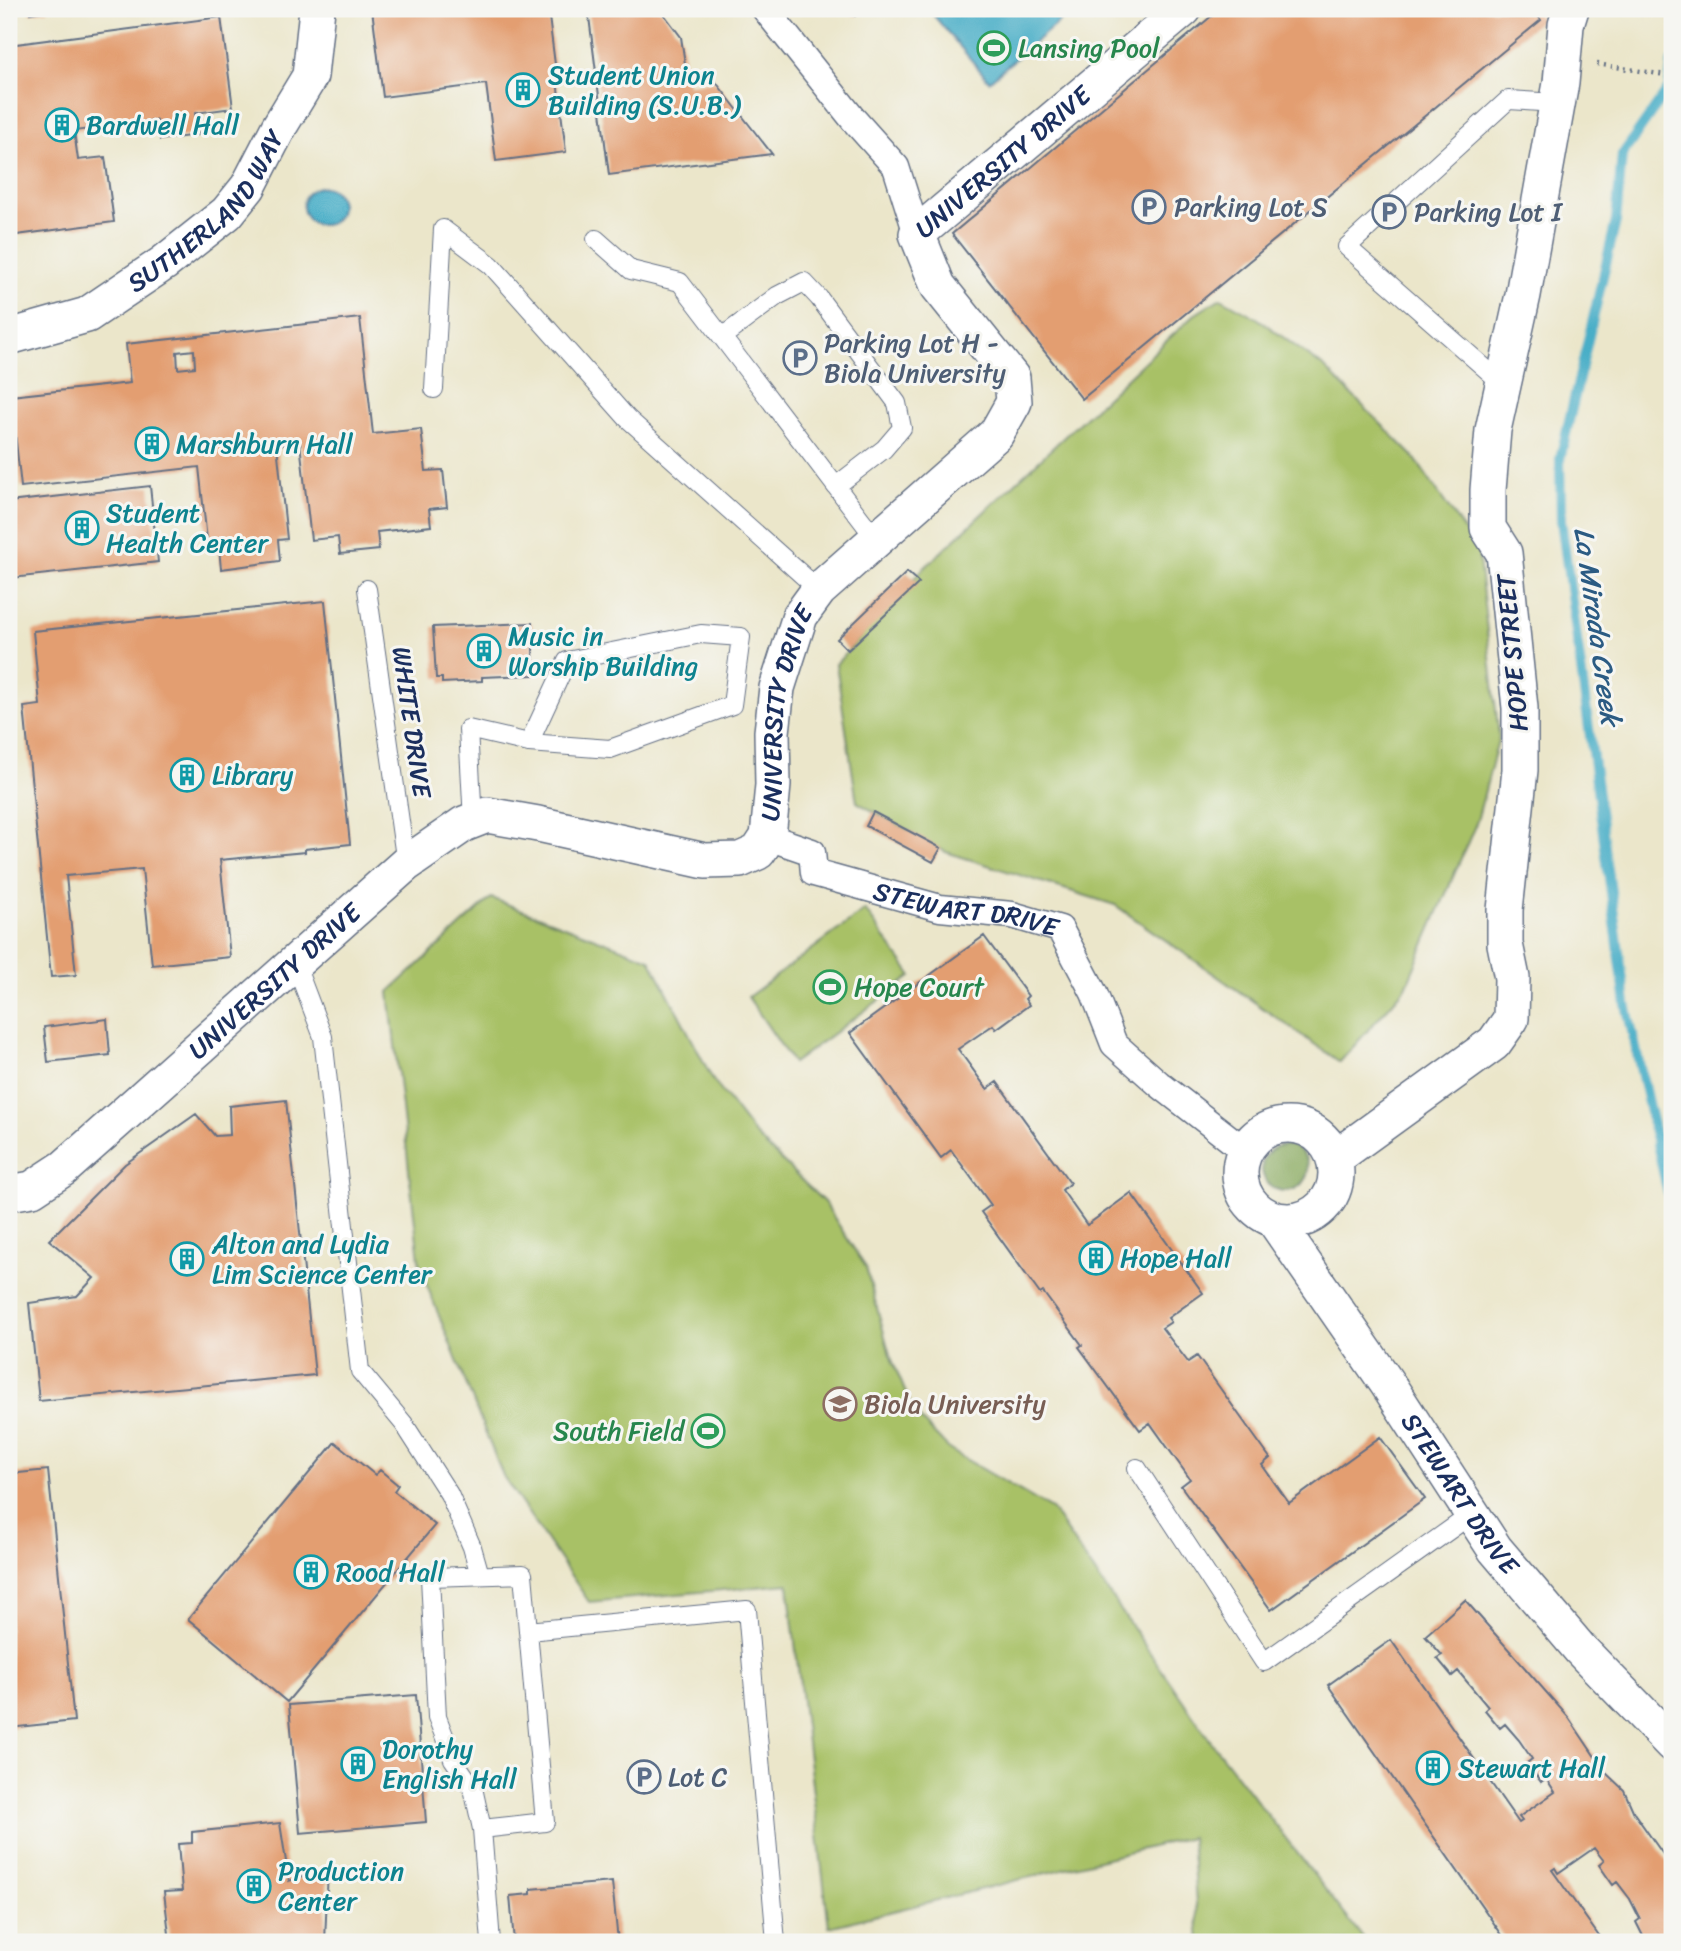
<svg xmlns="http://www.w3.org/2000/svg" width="1681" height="1951" font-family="Sriracha,sans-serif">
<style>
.green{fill:#a8c166;stroke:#627862;stroke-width:2}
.forest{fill:#86a75b;stroke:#506b5c;stroke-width:2}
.water{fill:#48aec7;stroke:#326e92;stroke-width:2}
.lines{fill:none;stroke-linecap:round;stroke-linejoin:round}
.stream{stroke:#48aec7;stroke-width:10}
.building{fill:#e39e71;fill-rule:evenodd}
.service-casing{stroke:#646f84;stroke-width:20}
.pedestrian-casing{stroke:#646f84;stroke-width:29}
.minor-casing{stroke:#646f84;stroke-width:38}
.path{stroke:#646f84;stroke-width:4.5;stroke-dasharray:2 5;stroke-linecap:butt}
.service{stroke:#fff;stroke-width:18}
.pedestrian{stroke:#fff;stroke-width:26}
.minor{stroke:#fff;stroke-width:35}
.labels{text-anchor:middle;stroke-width:6;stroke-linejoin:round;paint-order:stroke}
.leisure-label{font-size:26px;fill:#27864d;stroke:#f6f6f2;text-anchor:start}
.culture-label{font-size:26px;fill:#0d838f;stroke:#f6f6f2;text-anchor:start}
.street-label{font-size:26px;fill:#1b2f5e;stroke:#f6f6f2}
.service-label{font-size:26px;fill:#4e5e75;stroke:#f6f6f2;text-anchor:start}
.education-label{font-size:26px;fill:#785e54;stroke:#f6f6f2;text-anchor:start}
.water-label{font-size:28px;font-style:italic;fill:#2b5b83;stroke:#f6f6f2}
</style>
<rect width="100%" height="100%" fill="#f6f6f2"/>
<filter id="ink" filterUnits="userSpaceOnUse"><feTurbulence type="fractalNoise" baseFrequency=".0143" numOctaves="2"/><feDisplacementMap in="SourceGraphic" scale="14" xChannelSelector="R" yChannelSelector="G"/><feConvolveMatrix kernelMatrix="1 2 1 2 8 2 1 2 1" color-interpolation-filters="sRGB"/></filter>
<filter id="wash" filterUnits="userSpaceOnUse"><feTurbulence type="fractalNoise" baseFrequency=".00686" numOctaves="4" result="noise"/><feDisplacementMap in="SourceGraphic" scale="28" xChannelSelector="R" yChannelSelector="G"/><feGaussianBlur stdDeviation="1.57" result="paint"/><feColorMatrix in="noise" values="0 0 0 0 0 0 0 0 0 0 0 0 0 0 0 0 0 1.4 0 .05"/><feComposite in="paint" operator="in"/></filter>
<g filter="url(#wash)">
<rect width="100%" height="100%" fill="#ebe6ca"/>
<!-- green -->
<path class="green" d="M1221,298l36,20 68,50 88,88 65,95 21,186 -22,84 -71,166 -66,75 -225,-157 -169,-53 -89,-50 -21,-138 83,-91 275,-258z
M491,898l159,61 63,121 42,55 69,67 42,66 24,87 24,58 36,37 101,59 161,234 154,199h-167l-8,-105 -362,90 -41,-343 -199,18 -86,-126 -83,-208 -31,-276z
M865,910l47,66 -119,87 -45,-66z"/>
<!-- forest -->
<path class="forest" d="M1262 1168a23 23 0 1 1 46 0a23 23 0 1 1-46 0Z"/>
<!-- water -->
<path class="water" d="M943,9h131l-85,72 -55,-65z
M303 206a19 19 0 1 1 38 0a19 19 0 1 1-38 0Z"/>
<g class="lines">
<!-- stream -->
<path class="stream" d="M1672,61l-3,27 -47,67 -6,66 -56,238 1,61 65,484 46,207"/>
</g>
<g id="blocks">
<!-- building -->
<path class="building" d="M29,9h20v1l-19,3z
M372,9h176l18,143 -70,9 -10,-77 -103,13z
M588,9h72l21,28 7,47 27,-3 57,73 -163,21z
M848,9h16l-9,7z
M1220,9h313l8,11 -459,379 -130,-165z
M221,17l12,91 -38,5 3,22 -38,5 -3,-20 -83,11 4,29 27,-3 9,65 -105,14v-191z
M360,318l13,116 48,-5 5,42 17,-1 4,37 -18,2 2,17 -54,6 2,18 -39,4 -2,-17 -27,3 -11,-97 -23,2 10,94 -9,1 2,21 -59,8 -2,-21 -11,1 -9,-82 -178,20 -10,-91 119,-13 -4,-39zM194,350l1,17 -17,2 -1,-17z
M150,486l8,76 -146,16 -3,-25v-51z
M907,572l12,11 -71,67 -11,-11z
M325,601l25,243 -45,5v3l-85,8 10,97 -78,8 -10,-96 -76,7 10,99 -25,2 -27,-270 16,-2 -7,-74z
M532,623l2,52 -52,2v4l-40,2v-5h-6l-3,-51z
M873,812l68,36 -8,14 -67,-36z
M984,936l44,60 -3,3 4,6 -33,24 -3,-4 -35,24 29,40 10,-7 73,101 -8,7 25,35 44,-32 72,100 -35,25 3,4 -9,6 26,34 9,-6 73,102 -8,7 27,38 91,-66 45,62 -154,111 -90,-124 9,-7 -40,-56 -10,7 -61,-83 3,-2 -39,-53 -3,2 -59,-82 10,-7 -40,-55 -10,8 -91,-125z
M107,1019l3,36 -62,7 -4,-35z
M286,1100l29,275 -276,26 -10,-98 48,-7 17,-18 -45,-38 76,-76 71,-50 19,22 15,-1 -1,-29z
M335,1442l40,33 5,-5 18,15 -4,6 41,34 -148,177 -99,-83z
M48,1470l26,251 -65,7v-254z
M1465,1600l104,118 37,55 18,17 10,23 38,54v75h-26l-10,-20 4,-3 -10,-20 -13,-17 -4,3 -14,-20 5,-4 -10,-13 -36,25 -3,-5 -3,2 51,72h-96l-179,-257 63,-45 128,183 3,-2 -3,-4 36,-25 -9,-14 -5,4 -14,-19 5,-4 -13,-19 -14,-16 -5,4 -15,-18 3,-3 -30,-36 -6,5 -15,-18 5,-3 -17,-19z
M416,1695l10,127 -126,11 -11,-128z
M280,1823l9,58 39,-13 -3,74h-155l-6,-50 18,-1 -4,-47 14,-1v-11z
M612,1882l6,60h-104l-4,-46 21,-2v-5z"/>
</g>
</g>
<g filter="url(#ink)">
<use href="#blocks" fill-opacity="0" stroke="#646f84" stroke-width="2"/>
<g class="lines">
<defs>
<path id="service" d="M596,239l35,31 49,12 196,257
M722,337l55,-41 27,-14 15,16 78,105 5,25 -18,21 -48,37
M1503,384l-156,-137 161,-147 49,3
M434,389l9,-160 48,36 136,153 192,172
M367,589l39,275
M473,821l-5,-92 61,14 81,6 122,-44 9,-68 -40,-3 -134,27 -38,82
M295,963l28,74 37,334 44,53 45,70 23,53 8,28
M1137,1468l127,194 208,-148
M528,1631l219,-21 29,332
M482,1829l63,-7 -22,-248 -93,3 7,140 16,42 20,29 9,41 9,113"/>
<g id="pedestrian">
<path d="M765,9l88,110 43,48 21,67"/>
<path id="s1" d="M768,837l44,15 2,21 126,35 72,7 48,14 34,64 20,51 45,40 85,66"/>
</g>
<g id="minor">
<path id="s2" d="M9,337l78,-22 77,-52 63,-50 21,-26 31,-60 31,-51 7,-67"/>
<circle cx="1288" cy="1173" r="48"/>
<path d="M1335,1158l159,-115 17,-24 1,-41 -7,-34v-34l15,-140v-62l-16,-155 -16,-25v-38l5,-60 30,-135 38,-212 5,-58 5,-16"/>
<path id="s3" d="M9,1193l23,-4 32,-21 342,-304 58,-40 23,-9 51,9 167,37 35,-1 18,-8 10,-15 5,-52 -1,-53 5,-44 23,-72 19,-26 177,-156 18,-32 -2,-24 -74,-92 -21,-52 267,-225"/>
<path id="s4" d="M1274,1220l113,163 108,166 85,100 92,95"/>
</g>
</defs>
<!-- service casing -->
<use href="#service" class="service-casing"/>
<!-- pedestrian casing -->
<use href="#pedestrian" class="pedestrian-casing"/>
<!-- minor casing -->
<use href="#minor" class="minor-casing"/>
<!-- path -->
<path class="path" d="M1597,64l75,12"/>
<!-- service -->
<use href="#service" class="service"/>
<!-- pedestrian -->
<use href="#pedestrian" class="pedestrian"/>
<!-- minor -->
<use href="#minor" class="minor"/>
</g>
</g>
<!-- icons -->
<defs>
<symbol id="stadium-ring" viewBox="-11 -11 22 22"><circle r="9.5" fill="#f6f6f2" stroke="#2e9e5b" stroke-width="1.5"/><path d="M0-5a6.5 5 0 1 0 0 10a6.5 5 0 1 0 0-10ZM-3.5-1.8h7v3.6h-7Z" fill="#2e9e5b"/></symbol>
<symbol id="building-ring" viewBox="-11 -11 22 22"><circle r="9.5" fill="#f6f6f2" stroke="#0f9aa8" stroke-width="1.5"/><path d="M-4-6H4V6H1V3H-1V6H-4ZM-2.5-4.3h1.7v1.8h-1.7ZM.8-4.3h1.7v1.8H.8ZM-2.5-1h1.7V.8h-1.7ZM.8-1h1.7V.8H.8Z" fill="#0f9aa8"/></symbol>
<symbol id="parking-ring" viewBox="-11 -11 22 22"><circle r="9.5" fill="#f6f6f2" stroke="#5c6f8a" stroke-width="1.5"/><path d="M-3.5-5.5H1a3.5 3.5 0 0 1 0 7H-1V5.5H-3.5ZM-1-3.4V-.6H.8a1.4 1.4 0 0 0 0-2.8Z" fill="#5c6f8a"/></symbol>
<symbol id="university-ring" viewBox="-11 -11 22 22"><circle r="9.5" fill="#f6f6f2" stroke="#8d6e63" stroke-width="1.5"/><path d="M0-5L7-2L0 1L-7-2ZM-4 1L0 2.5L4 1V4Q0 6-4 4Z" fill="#8d6e63"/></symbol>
</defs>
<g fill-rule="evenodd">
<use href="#stadium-ring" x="975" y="29" width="38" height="38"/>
<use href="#building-ring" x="504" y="71" width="38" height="38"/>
<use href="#building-ring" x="43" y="106" width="38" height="38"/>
<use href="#parking-ring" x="1130" y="188" width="38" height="38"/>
<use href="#parking-ring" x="1370" y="193" width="38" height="38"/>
<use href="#parking-ring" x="781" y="339" width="38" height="38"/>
<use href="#building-ring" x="133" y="425" width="38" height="38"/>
<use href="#building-ring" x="63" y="509" width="38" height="38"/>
<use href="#building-ring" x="465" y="632" width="38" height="38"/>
<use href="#building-ring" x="168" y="756" width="38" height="38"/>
<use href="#stadium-ring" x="811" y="968" width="38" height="38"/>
<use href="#building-ring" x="1077" y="1239" width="38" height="38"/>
<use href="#building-ring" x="168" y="1240" width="38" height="38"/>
<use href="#university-ring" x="821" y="1385" width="38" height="38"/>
<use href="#stadium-ring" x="689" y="1412" width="38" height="38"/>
<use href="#building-ring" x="292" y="1553" width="38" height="38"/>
<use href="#building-ring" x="339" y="1745" width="38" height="38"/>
<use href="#building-ring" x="1414" y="1749" width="38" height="38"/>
<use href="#parking-ring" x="625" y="1758" width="38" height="38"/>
<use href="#building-ring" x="235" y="1867" width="38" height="38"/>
</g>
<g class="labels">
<!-- leisure labels -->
<g class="leisure-label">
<text x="1018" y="57">Lansing Pool</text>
<text x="854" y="996">Hope Court</text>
<text x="684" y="1440" text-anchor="end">South Field</text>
</g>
<!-- culture labels -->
<g class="culture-label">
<text x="548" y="84">Student Union<tspan x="548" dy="30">Building (S.U.B.)</tspan></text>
<text x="86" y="134">Bardwell Hall</text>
<text x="176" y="453">Marshburn Hall</text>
<text x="106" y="522">Student<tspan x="106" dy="30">Health Center</tspan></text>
<text x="508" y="645">Music in<tspan x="508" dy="30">Worship Building</tspan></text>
<text x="212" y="784">Library</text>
<text x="212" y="1253">Alton and Lydia<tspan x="212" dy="30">Lim Science Center</tspan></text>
<text x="1120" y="1267">Hope Hall</text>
<text x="336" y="1581">Rood Hall</text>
<text x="382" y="1758">Dorothy<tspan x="382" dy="30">English Hall</tspan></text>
<text x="1458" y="1777">Stewart Hall</text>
<text x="278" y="1880">Production<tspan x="278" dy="30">Center</tspan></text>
</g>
<!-- street labels -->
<g class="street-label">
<text dy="9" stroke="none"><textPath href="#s3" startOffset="1750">UNIVERSITY DRIVE</textPath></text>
<text dy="9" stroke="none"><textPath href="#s2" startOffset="242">SUTHERLAND WAY</textPath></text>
<text transform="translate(1512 653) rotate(-95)" y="9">HOPE STREET</text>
<text dy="9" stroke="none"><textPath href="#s3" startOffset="1036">UNIVERSITY DRIVE</textPath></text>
<text transform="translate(412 722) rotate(82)" y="9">WHITE DRIVE</text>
<text dy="9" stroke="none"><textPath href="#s1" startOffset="224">STEWART DRIVE</textPath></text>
<text dy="9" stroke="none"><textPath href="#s3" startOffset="343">UNIVERSITY DRIVE</textPath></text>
<text dy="9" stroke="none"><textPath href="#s4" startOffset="331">STEWART DRIVE</textPath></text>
</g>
<!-- service labels -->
<g class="service-label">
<text x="1174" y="216">Parking Lot S</text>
<text x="1414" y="221">Parking Lot I</text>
<text x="824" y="352">Parking Lot H -<tspan x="824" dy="30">Biola University</tspan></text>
<text x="668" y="1786">Lot C</text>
</g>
<!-- education labels -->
<g class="education-label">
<text x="864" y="1413">Biola University</text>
</g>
<!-- water labels -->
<g class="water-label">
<text transform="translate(1598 626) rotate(82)" y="10">La Mirada Creek</text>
</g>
</g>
<!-- margin -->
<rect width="1681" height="1951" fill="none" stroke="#f6f6f2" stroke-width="35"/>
</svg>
